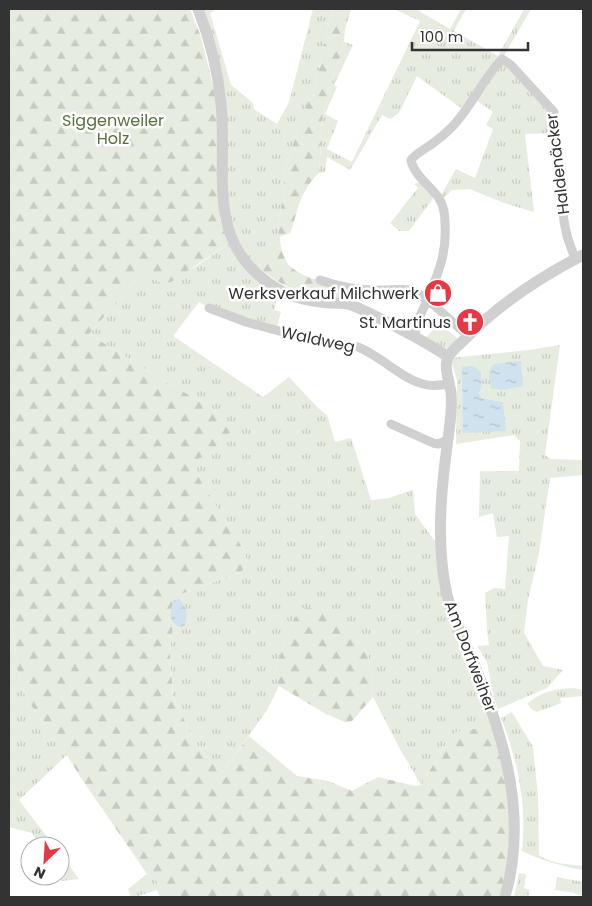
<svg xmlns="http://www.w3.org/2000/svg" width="592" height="906" font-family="Poppins,sans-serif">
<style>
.grass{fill:url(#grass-tufts);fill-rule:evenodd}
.forest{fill:url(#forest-firs)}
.water{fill:url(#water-ripples)}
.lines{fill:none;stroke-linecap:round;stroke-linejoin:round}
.minor{stroke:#d0d0d0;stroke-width:9}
.tertiary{stroke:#d0d0d0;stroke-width:11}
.labels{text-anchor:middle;stroke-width:5;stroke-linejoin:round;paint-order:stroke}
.park-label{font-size:16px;fill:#56703f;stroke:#fff}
.street-label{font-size:16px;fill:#333;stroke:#fff}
.poi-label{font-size:16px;fill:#333;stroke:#fff;text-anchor:end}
</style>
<defs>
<pattern id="grass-tufts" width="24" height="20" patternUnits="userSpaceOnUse" patternTransform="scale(1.25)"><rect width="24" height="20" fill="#e6ecdf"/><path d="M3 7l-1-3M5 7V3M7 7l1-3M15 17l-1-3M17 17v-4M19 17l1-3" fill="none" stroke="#c6cbc0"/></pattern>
<pattern id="forest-firs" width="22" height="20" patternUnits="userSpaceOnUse" patternTransform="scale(1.25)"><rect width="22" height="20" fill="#e6ecdf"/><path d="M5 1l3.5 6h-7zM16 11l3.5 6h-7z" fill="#c6cbc0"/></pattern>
<pattern id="water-ripples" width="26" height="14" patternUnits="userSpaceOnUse" patternTransform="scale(1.25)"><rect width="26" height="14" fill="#cfe2ee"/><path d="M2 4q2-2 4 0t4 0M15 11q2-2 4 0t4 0" fill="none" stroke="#b2c2cd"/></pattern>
</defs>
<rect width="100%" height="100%" fill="#fff"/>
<!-- grass -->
<path class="grass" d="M203,9h13l-6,4 21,72 22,18 1,6 23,15 12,-22 24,-93h19l-16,73 -10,24 1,7 -9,17 -13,37 -2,30 -5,28 3,22 -24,20 -9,-10 -11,-19 -9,-28 -1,-66z
M394,9h25v2l31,18 11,-20h5l-12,22 44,25 26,-47h7l-29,50 51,51 3,23 -31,1 9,78 -30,-9 -34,-14 -18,1 -9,9 -3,-2 16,-28 19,9 18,-49 -7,-4 7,-13 -20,-14 -8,13 -48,-35 -18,37 -9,6 -8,-4 -32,55 -23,-13 -2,15 -6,1 4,-61 8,-21v-6l13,-43 9,3 -19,40 3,2 -12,27 13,7 -11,28 25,13 68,-141z
M417,183h4l13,14 -25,34h-10l-9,-8c10,-11 18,-24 28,-35l-4,-4z
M228,244c14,23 27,38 50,52l-4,14 7,2 -5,18 -67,-22 -10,-6 -26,34 90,61 26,-20 29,31 9,7 8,27 16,-4 20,62 18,-2 24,-8 2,24 19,26h3l16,89 17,45 23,52 -43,11 -29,48 -21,-36 -27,-52 -1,-18 -4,-24 -8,-12 -14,-10 -6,-14h-46l-20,52 5,15 -12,24 -45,63 -27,-30 -22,-47 -3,-42 6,-58 65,-24 6,-7 -2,-13 -57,-91c23,-6 27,-11 41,-29l-14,-21 -8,-6 -41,-23 -77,-48 49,-56 7,-4 17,9 33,-16z
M439,323l19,16 -9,9 -4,1 -19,-11z
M560,345l-15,110 5,4 33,1v15l-33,3 -11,75 -11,47 -4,33 19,33 20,4 -16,18 -49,21 -4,-10 -7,-37 -10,-16 12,-1 -2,-14 -2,-38 9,-5 11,1 4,-53 -12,1 -4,-24 -14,4 1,-46h39l1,-30 -6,-6 -58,9 1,-64 -7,-22 79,-8zM481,372l1,14 -3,8 4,4 20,4 -40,30z
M9,599l10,79 7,20 41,57 -48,45 35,46h-14l-8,-13 -23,-6z
M574,688l9,2v6l-23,2 1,5 -24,9c-5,-2 -8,-4 -9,-9 14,-12 28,-14 46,-15z
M512,712l21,35 5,49 1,59c12,9 29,9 44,11v4c-22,-4 -40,-9 -61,-19 5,-45 -4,-91 -21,-133z
M60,853l19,26 -17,2 -3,-5h1z
M519,873l7,1 -2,14 6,2 -2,7h-14z
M147,874l9,6 10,17h-6l-3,-7 -22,7h-4l-3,-8z
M557,877l26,5v14l-8,-2v-1l-20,-3z"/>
<!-- forest -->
<path class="forest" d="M9,9h181l11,28 16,64 3,119 8,24 -57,38 -9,1 -17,-9 -7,4 -49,56 77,48 41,23 8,6 15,21c-15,18 -19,23 -41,30l56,90 2,13 -6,7 -65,24 -6,58 3,42 22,47 27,30 27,-37 48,40 31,5 24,10 26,-14 37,9 6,-1 29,-48 6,-5 37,-6 10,40 8,48 -7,83h-338l-10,-17 -9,-6 -68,-99 -12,-20 -41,-57 -7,-20 -10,-79z
M332,9h19l-6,20 -1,13 -13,43v6l-8,21 -4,61c-12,11 -19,26 -23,41 -2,6 -3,13 -6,19l-11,4 -1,-12 5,-28 2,-30 13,-37 9,-17 -2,-6 11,-25z
M281,247c2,7 4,14 8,18 14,15 49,20 68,24l-2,14c-14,-5 -28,-5 -42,-8 -24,-5 -37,-14 -56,-28z
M304,607l20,4 16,8 6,14 14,10 8,12 4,24 1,18 -21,24 -7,1 -19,-8 -47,-28 -5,-15 20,-52z"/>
<!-- water -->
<path class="water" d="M521,361l2,25 -19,4 -13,-2 -2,-12 3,-10 3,-2z
M473,366l8,6 1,15 -3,6 3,5 21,4 3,29 -43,2 -1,-66z
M179,599c8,7 9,17 6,26 -4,2 -4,3 -8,1 -9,-6 -6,-16 -4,-25z"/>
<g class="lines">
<!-- minor -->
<path class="minor" d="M320,280c17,6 36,10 55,10 11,1 24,-2 36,0 7,2 11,6 16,11l-8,17 -5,19
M209,308l37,14 66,18 46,7c23,9 41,30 65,37 9,3 18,1 27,0
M468,336l-33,-30 -8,-5c11,-28 20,-46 18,-78 0,-10 -1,-18 -7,-26 -8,-11 -24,-22 -27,-37 5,-7 14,-11 21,-16 7,-5 13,-10 19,-16 20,-20 31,-48 51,-69l9,6 43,47 4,54 6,55 3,15 8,23
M391,424l42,19 5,1 10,-4"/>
<!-- tertiary -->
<path class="tertiary" d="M198,9c12,30 20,62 23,95 7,71 -18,141 57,185 17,10 32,12 51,14 6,0 13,0 19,1 10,3 21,9 31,14 23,12 48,24 69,39
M505,897c23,-80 0,-156 -30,-231 -11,-27 -25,-52 -30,-81 -9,-51 -3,-103 4,-154 2,-13 3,-25 2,-38 -1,-10 -7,-23 -4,-33 3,-9 11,-14 17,-20 34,-35 76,-63 119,-85"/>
</g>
<!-- icons -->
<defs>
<symbol id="shop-disc" viewBox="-11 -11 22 22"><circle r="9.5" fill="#e63946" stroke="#fff"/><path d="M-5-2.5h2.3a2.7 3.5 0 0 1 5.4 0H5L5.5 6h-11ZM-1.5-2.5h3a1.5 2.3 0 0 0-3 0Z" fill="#fff"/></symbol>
<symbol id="church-disc" viewBox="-11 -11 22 22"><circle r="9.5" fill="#e63946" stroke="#fff"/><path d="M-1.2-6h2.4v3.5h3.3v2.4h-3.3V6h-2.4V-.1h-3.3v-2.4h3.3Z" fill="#fff"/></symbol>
</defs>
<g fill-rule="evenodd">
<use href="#shop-disc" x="422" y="277" width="32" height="32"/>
<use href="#church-disc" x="454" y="306" width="32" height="32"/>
</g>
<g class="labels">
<!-- park labels -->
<g class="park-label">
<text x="113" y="126">Siggenweiler<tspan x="113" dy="18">Holz</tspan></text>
</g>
<!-- street labels -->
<g class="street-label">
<text transform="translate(557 164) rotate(-97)" y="6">Haldenäcker</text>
<text transform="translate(318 339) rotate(12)" y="6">Waldweg</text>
<text transform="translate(471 656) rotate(69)" y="6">Am Dorfweiher</text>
</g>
<!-- poi labels -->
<g class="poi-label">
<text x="419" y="299">Werksverkauf Milchwerk</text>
<text x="451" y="328">St. Martinus</text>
</g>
</g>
<!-- border -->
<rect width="592" height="906" fill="none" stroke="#333333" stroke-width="20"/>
<!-- north arrow -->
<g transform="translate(45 861) rotate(205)"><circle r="24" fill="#ffffff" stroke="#adadad"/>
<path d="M0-4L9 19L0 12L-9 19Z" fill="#e63946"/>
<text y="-8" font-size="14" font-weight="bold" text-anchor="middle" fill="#333333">N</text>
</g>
<!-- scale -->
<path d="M412 42v8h116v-8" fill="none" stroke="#333333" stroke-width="2.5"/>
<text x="420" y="42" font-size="15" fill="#333333" stroke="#ffffff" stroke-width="4" paint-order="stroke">100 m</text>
</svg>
